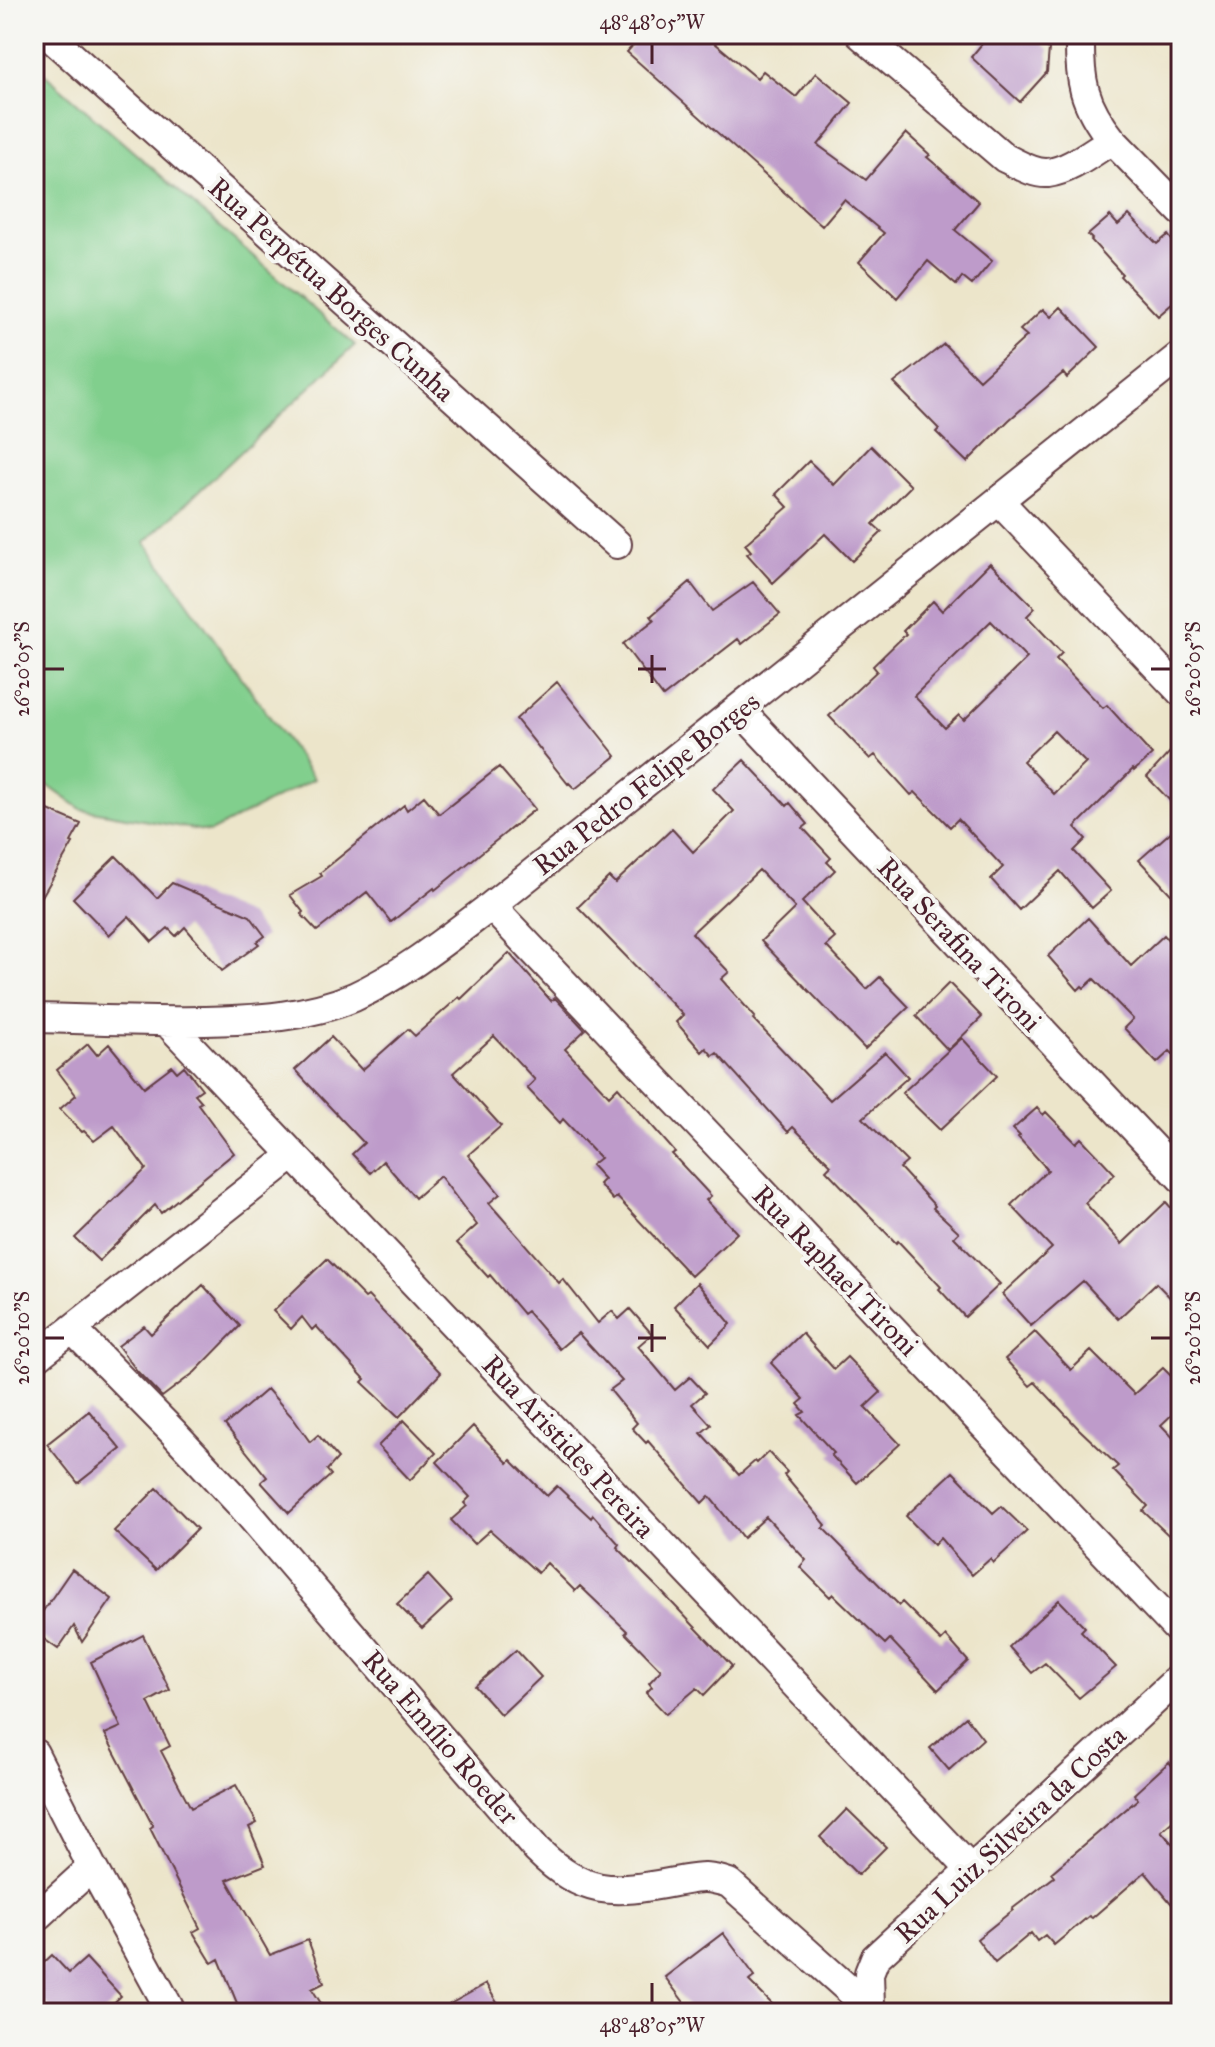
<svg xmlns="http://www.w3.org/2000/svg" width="1215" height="2047" font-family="'IM FELL Great Primer',serif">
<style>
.green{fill:#81cf8d;stroke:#66775c;stroke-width:2}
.building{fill:#be9bca;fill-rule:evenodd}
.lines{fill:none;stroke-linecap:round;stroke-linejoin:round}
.minor-casing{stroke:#623d43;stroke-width:32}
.minor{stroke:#fff;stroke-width:28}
.ticks{fill:none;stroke:#4a1f2b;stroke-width:3}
.labels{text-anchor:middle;stroke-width:8;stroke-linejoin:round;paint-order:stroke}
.street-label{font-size:28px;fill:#4a1f2b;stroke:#f6f6f2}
.neatline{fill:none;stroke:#4a1f2b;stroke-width:3}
.ticks-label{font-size:20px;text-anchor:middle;fill:#4a1f2b}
</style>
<rect width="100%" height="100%" fill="#f6f6f2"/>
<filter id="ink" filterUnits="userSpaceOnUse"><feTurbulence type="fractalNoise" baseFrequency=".0125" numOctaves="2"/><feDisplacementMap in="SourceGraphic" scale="16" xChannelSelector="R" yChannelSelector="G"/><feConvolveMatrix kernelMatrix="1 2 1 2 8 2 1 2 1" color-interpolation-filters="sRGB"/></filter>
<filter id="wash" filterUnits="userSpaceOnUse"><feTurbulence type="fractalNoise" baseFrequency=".006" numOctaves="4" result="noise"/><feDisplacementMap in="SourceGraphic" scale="32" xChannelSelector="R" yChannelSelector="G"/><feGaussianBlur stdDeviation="1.8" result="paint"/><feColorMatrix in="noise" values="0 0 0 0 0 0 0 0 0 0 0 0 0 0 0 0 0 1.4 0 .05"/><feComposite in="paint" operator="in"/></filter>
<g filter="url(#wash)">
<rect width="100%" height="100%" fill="#ece5ca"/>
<!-- green -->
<path class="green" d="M34,65l321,280 -210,197 169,237 -104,53 -129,-23 -47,-33z"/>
<g id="blocks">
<!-- building -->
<path class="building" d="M643,34h61l53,44 6,-7 33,26 20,-24 36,30 -34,42 48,35 40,-47 24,22 -3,2 52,45 -24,28 37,31 -20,24 -10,-8 -6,8 -28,-24 -31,37 -38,-36 25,-29 -40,-33 -22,26 -195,-174z
M990,34h41l18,15 -2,23 -27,30 -49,-45z
M1129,215l28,29 11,-9 13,17v44l-23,20 -38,-40 2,-2 -31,-34 1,-1 -4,-4 22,-19 8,9z
M1061,307l38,40 -32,31 -4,-5 -54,47 -42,42 -31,-30 3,-3 -45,-46 50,-39 35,36 48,-44 -7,-6 23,-21 8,8z
M871,446l40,40 -38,38 9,8 -30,29 -27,-27 -52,49 -26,-29 4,-3 -6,-7 43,-37 -12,-13 33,-33 25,24z
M990,563l45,45 -8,8 35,37 -6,6 47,49 4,-3 45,50 -18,16 -1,-2 -58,58 11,12 -12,12 37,40 -19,17 -32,-37 -41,39 -28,-31 12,-12 -45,-48 -8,8 -35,-35 -4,3 -36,-40 -5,4 -41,-43 48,-45 -4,-5 33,-32 -3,-3 30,-30 9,10zM991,621l36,37 -63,62 -5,-5 -14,13 -31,-32zM1054,731l32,32 -32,31 -31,-33z
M690,582l22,29 41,-29 27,32 -38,30 -4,-5 -75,58 -40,-53 31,-24 -3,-4z
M557,682l59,74 -41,33 -6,-6 -1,1 -52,-65z
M1181,740v72l-34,-35z
M744,760l43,46 3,-3 18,21 -5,4 28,30 -4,4 8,8 -33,32 33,36 -9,8 41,43 13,-12 29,30 -44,42 -104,-108 34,-33 -36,-38 -67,63 37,39 -8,7 34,38 -2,2 77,81 55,-48 23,25 -45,41 44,44 -7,6 35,38 -2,2 26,24 -5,5 46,47 -35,33 -26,-28 2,-2 -43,-46 -2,2 -70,-73 5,-5 -38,-38 -5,5 -71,-79 -4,3 -7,-8 -4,4 -26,-30 7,-7 -105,-108 31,-30 6,6 57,-54 21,23 41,-41 -21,-22z
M499,767l36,42 -100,81 -1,-2 -43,34 -24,-30 -50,39 -16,-17 2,-2 -13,-17 32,-19 -2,-3 84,-68 3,5 17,-14 15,18z
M34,804l47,20 -10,18 2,1 -39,67z
M1181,823v82l-42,-45z
M116,856l41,42 15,-15 78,33 15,20 -8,6 2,2 -37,27 -37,-44 -9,9 -8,-8 -16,14 -23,-26 -20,19 -36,-37z
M1088,918l43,48 33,-31 17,20v107l-11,-11 -13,12 -33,-35 9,-9 -39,-40 -10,9 -2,-2 -4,4 -30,-34z
M509,953l42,48 4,-3 30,32 -20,19 44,47 9,-9 57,65 -3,2 39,42 -5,4 31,33 -46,43 -74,-79 -4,3 -14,-16 5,-5 -13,-14 9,-7 -37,-39 -3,4 -33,-35 8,-8 -41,-44 -41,37 48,53 -33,29 32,39 -11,9 70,80 4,-4 35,44 14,-12 7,8 11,-10 22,25 -14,12 37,44 15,-13 15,16 -13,11 19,21 -10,8 38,42 16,-14 2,2 11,-11 19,20 -3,3 42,50 -3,3 76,77 3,-3 39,39 5,-5 22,25 -30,29 -48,-51 -5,5 -52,-50 -3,3 -30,-30 6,-7 -40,-43 -23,21 -34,-42 -7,7 -54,-62 -2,2 -14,-15 5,-5 -27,-33 12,-9 -44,-48 -19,16 -32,-38 -4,3 -33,-39 -2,2 -31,-34 20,-18 -37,-49 -25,22 -32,-37 -13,12 -18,-19 12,-11 -69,-73 36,-33 31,33 46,-41 7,7 44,-39 2,2z
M949,983l33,34 -34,33 -32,-34z
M962,1038l35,38 -57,54 -38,-37z
M88,1044l9,11 12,-11 35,43 28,-21 5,6 7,-6 18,23 -7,5 7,8 -4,2 36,49 -73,60 -6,-8 -56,56 -24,-23 71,-69 -32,-43 -20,15 -10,-10 -2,1 -22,-23 16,-14 -19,-25z
M1037,1108l6,7 3,-3 30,31 5,-5 34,36 -30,29 37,41 44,-42 15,17v90l-25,-26 -38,36 -35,-38 -52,45 -29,-32 50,-46 -41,-43 37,-35 -30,-33 2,-1 -7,-7z
M327,1259l38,39 3,-2 73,77 -42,44 -37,-35 3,-3 -49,-53 -4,4 -10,-13 -11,12 -18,-18z
M697,1283l34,41 -21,21 -36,-39z
M203,1285l37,41 -45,46 -33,25 -24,-25 -20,-26 26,-20 7,8z
M1035,1332l36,38 20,-19 43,43 29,-26 18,18v20l-20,19 20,21v101l-38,-36 5,-5 -35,-36 5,-4 -39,-37 -44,-47 -5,4 -25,-27z
M802,1333l32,36 13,-12 34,35 -16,15 35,37 -43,39 -26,-28 3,-2 -35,-38 6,-3 -7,-8 6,-5 -33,-36z
M267,1389l26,29 17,24 8,-7 20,23 -11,12 4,5 -42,38 -28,-31 6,-5 -42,-52z
M89,1411l32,38 -43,34 -31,-39z
M404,1420l32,33 -26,27 -32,-34z
M473,1426l35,37 3,-3 36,36 10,-10 34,32 2,-3 26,29 -2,3 42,42 73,77 -28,29 -7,-7 -31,26 -20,-21 6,-6 -3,-4 12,-13 -36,-37 2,-2 -47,-45 -5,5 -28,-28 -9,10 -48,-43 -16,14 -23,-24 16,-14 -3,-3 6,-6 -33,-35z
M953,1472l40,41 8,-7 26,25 -34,32 -3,-4 -18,16 -32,-37 -6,7 -28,-29z
M157,1488l40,41 -41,41 -42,-39z
M72,1569l40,30 -30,43 -8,-16 -16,23 -24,-17v-8z
M428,1575l24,26 -30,28 -25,-25z
M1059,1600l26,27 -4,4 35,36 -37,31 -34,-35 -13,10 -23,-26z
M143,1635l27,55 -22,12 22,44 -9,5 30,57 45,-23 21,38 -8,4 16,38 -38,15 43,75 38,-15 16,43 -12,6 15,24h-86l-22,-54 -7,4 -19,-31 7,-4 -50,-100 3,-2 -48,-92 16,-7 -30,-65z
M516,1650l25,27 -40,38 -26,-29z
M966,1717l17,22 -34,31 -19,-22z
M1169,1762l12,14v38l-20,17 20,22v62l-36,-43 -53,46 -3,-2 -35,29 -9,-10 -8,6 -6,-8 -36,30 -18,-24 36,-29 -1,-1 42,-32 -3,-4 87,-74 -4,-5z
M847,1809l39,38 -28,28 -38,-38z
M723,1933l32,43 -6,5 32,32h-89l-27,-36z
M52,1955l17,18 17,-15 35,38 -18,17h-48l-14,-15 2,-2 -9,-10v-14z
M486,1984l17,29h-69z"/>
</g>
</g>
<g filter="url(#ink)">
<use href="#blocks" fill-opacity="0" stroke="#623d43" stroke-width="2"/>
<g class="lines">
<defs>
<path id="minor" d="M47,34l570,510
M860,34l145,124c13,6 28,16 43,15 23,-3 45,-22 64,-33l69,71
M1080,34c-1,46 3,70 32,106
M999,501l182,191
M739,709l442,469
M491,906l690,727
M34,1018c57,1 114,4 171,3 50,-1 102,-4 149,-24 50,-23 93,-58 137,-91l690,-551
M167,1022l804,848
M72,1329l101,103 68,73 296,345c47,46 75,44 137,32 25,-4 30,-7 55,1l146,130
M34,1359l259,-204
M34,1753l58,114 80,146
M34,1920l58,-53
M870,2007l-1,-34 6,-15 306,-282"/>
</defs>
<!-- minor casing -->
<use href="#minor" class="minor-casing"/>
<!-- minor -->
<use href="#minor" class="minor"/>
</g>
</g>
<!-- ticks -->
<path class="ticks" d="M652,44v20M652,655v28M44,669h20M638,669h28M1151,669h20M652,1324v28M44,1338h20M638,1338h28M1151,1338h20M652,1983v20"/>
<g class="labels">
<!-- street labels -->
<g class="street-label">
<text transform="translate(332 289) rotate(42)" y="10">Rua Perpétua Borges Cunha</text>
<text transform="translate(646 783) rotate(-38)" y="10">Rua Pedro Felipe Borges</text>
<text transform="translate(960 944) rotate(47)" y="10">Rua Serafina Tironi</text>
<text transform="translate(836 1270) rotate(46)" y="10">Rua Raphael Tironi</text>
<text transform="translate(569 1446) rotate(47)" y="10">Rua Aristides Pereira</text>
<text transform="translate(441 1737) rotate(49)" y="10">Rua Emílio Roeder</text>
<text transform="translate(1010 1834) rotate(-43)" y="10">Rua Luiz Silveira da Costa</text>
</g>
</g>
<!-- margin -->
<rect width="1215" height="2047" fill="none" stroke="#f6f6f2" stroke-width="88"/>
<rect x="44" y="44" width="1127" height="1959" class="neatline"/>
<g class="ticks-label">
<text x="652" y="29">48°48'05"W</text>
<text transform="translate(22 669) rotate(-90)" y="7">26°20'05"S</text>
<text transform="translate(1193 669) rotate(-90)" y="7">26°20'05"S</text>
<text transform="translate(22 1338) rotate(-90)" y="7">26°20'10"S</text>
<text transform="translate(1193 1338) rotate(-90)" y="7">26°20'10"S</text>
<text x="652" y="2032">48°48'05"W</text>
</g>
</svg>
